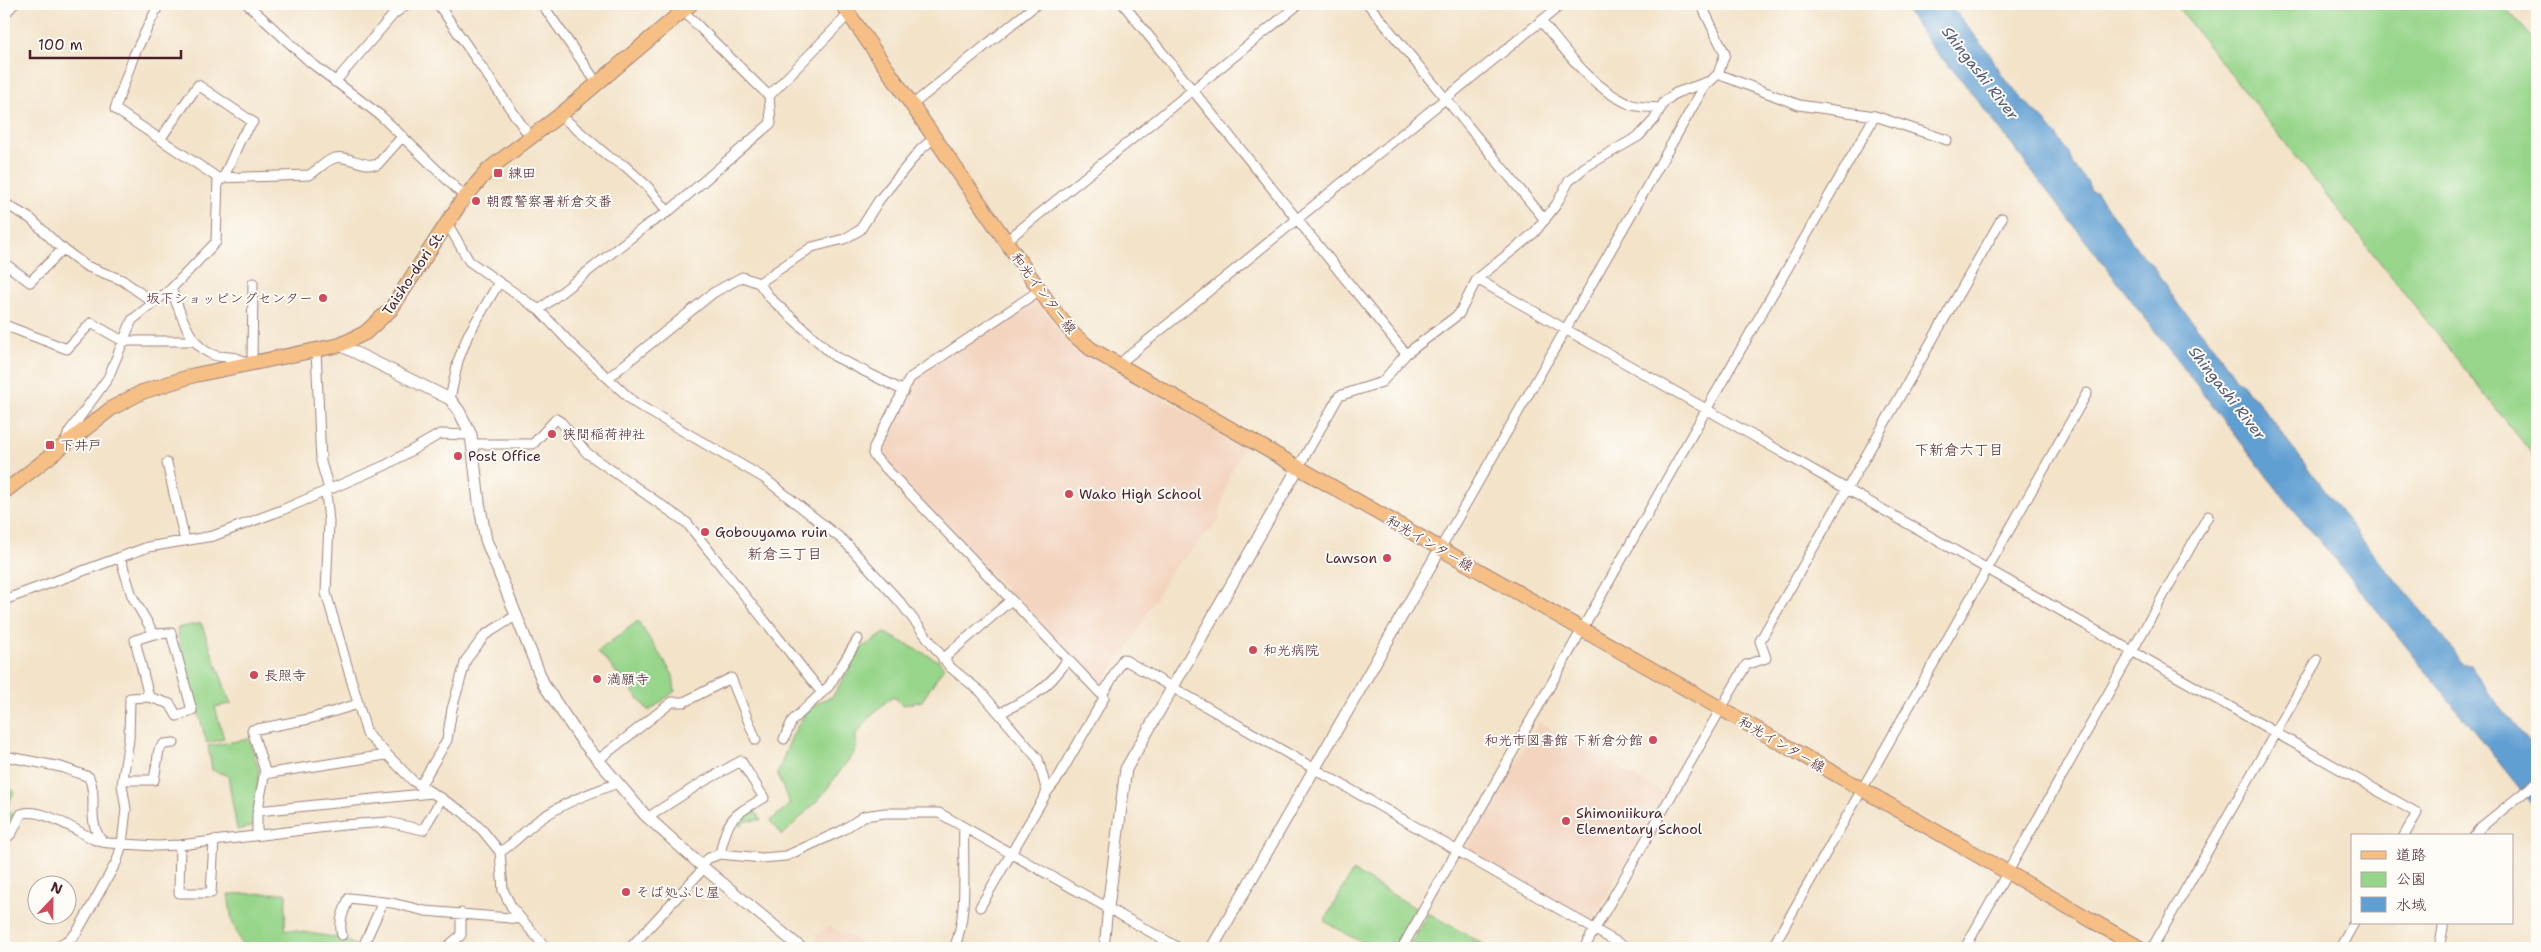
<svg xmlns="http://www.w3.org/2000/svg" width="2541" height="952" font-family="'Shantell Sans','Klee One',sans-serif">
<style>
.built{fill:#f3d4bf}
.green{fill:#97d58a;stroke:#707a5a}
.water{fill:#609fd2;stroke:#555f7e}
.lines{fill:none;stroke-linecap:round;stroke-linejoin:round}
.minor-casing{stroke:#9e817a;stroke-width:11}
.tertiary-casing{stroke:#9e817a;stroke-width:13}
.primary-casing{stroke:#9e817a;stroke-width:16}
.minor{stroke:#fff;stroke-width:9}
.tertiary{stroke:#fff;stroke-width:11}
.primary{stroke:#f5bf86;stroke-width:14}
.poi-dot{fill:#d1495b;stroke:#fdfcf7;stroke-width:2}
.labels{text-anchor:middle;stroke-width:4;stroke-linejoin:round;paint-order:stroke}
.poi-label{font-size:14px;fill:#4a1f2b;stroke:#fdfcf7;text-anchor:start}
.street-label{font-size:14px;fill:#4a1f2b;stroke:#fdfcf7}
.water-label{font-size:15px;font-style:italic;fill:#545976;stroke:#fdfcf7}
.neighbourhood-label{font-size:15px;fill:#4a1f2b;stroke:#fdfcf7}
</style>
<rect width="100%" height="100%" fill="#fdfcf7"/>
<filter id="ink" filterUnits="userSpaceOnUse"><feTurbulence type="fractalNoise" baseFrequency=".02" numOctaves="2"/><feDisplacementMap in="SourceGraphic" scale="10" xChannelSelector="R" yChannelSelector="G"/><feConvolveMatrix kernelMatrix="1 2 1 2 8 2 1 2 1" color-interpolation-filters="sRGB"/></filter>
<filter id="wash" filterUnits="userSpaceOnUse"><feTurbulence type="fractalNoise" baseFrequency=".0096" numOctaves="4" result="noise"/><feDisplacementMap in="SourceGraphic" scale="20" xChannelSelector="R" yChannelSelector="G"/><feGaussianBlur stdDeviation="1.12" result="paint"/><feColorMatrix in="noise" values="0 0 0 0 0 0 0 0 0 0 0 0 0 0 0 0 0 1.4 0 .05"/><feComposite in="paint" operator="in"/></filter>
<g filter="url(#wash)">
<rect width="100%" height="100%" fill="#f3e3c9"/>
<!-- built -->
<path class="built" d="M1031,297l7,1 17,28 15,18 175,102 -16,30 -9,36v7l-51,55 -45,82 -3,-1 -18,30 -5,2 -221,-234 1,-8 35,-65z
M1539,722l126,72 -73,126 -126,-71z
M829,927l18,7 22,14h-57l5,-14z"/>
<!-- green -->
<path class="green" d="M2175,4h327l35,39v417z
M638,621l35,54 2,16 -26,20 -51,-60z
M201,623l30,81 -16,3 9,32 -17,4 -24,-82 -6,-33z
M885,633l54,28 5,6 -22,34 -19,4 -10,-9 -21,18 -16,21v15l-36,48 -37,37 -13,-14 20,-17 -13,-30c12,-28 21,-69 55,-77l31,-50z
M249,739l10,32 -6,55 -16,4 -9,-54 -16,-6 -4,-24z
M4,787l10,4 -7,18 7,7 -10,19z
M753,808l8,12 -17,1 -2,5 -9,-3z
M1353,871l64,38 -23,39h-22l-48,-27z
M286,893l-1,36 55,9 16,7 -1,3h-112l-11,-27 -4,-27z
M1428,913l62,35h-82z"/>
<!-- water -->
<path class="water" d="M1902,4h47l41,50 12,21 17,21 26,25 23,30 5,15 14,15 4,10 5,1 44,61 10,9 30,45 35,41 21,31 6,4 5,9 9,7 106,141 83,99 16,24 10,2 18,29 44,53 4,7v56l-157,-196 -100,-121 -323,-419 -25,-26z"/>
</g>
<g filter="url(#ink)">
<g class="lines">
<defs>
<path id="minor" d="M159,4l-25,51 -19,54 103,69 91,-3c8,-4 17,-15 26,-17 10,-3 27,8 42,7l26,-29
M247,4l63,58 71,54 84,81
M438,4l92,133
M542,4l55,79
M676,4l93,92
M1123,4l283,350
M1368,4l177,216
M4,15l10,-11
M1541,21c25,30 49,65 86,82 9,5 24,4 34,5
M1718,74l81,31 76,11 72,24
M335,82l58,-67 14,-11
M912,105l125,-101
M560,115l49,42 16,9 23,21 20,25
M161,138l37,-53 55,37 -11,14 -19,43
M4,203l27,16 27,26 28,21 36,14 31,22
M447,223l22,38 70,49 33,35 63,58 129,75 80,63 56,61 50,65 31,25 57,67 9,33 -67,115
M1006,241l293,-237
M4,263l26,19 33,-33
M1477,279l940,534 -13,23
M759,283l53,-36 32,-8 16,-9 19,-30 42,-51 13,-11
M171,289c9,21 17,55 40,65 14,6 21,-2 37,10
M1040,290l-130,88 -36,69 -1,7 2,3 225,236 6,-4 17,-30 504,289
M539,310l108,-85 21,-13 103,-89 -2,-27 80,-82
M4,325l63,24 24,-26 32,18h71
M316,350l5,112 8,27
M252,363l1,-80
M1120,367l5,-8 437,-355
M608,378l105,-85 29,-16 17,6 11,15 64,58 70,35
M450,399l8,-38 10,-26 30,-51
M65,443l4,-11 39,-54 24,-58 39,-31 45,-47 2,-64
M473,444h60l23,-25 5,3 26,31 100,70 135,170
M167,463l18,78
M1298,468l41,-72 43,-14 24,-28 53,-40 18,-35 57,-46 22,-28 13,-24 16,-14 54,-31 15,-16 10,-18 12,-9 34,-12
M326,491l3,31 -3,71 41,141 46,47 50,31 20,19 17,21 3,38 9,18 34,40
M1440,549l264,-462 14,-13 7,-20 -24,-50
M120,557l12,39 22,38
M4,600l144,-53 65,-11 69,-26 104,-45 54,-31 31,1
M943,659l68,-59
M1000,714c11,-8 24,-12 35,-20 13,-9 24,-21 32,-34
M784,739l8,-18 37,-35 29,-47
M4,756l57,11 28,10c10,25 -4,39 13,65l7,1 47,3 24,-1 163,-20 45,-3 35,8 19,-32
M598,760l74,-58h12l47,-24 25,62
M264,774l122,-19
M123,780h31l5,-30 5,-6 10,-1
M420,786l27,-46 5,-31 14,-49 19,-25 32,-20
M1047,792l11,-14 46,-80 -1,-5
M258,811l174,-18
M647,818l54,-35 40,-22 23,37c-32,18 -36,19 -44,56
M257,834v-20l8,-43 -13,-41 57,-11 49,-15
M2474,836l7,-9 56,-45
M4,840l8,-7 9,-19c19,-8 56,17 74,26l6,-1
M180,845l-1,48h32l3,-53
M500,852c15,-9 25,-22 39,-32 25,-18 51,-27 79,-37
M700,865l9,-7 11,-4 42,4 24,-2 55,-25 23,-15 21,-3h54l240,135
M342,935c-4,-14 2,-24 7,-37l43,5 33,8 96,8
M54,948l16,-9 7,-7 40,-71 5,-17 4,-35 -4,-24 7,-46 1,-41 19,-1 21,7 7,12 15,-6 -21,-77 -17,1 -19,6 14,57
M372,948l-7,-6 18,-40
M446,948l15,-13v-22
M630,948l74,-80
M954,948c15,-34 8,-83 10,-121
M1104,948l4,-41
M1402,948l304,-538 169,-294
M1584,948l162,-283 20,-7 -6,-17 242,-423
M1772,948l315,-555
M1965,948l243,-432
M2152,948l165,-288
M2340,948l14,-25
M2439,948l5,-25"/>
<path id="tertiary" d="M340,345l110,54 9,12 12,24 8,67 7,38 58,145 38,56 63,74 59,53 97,80
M1108,907l18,-138 172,-301
M1212,948l228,-399"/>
<path id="primary" d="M842,4l213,308 19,23 17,14 1049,599
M4,492l108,-84 30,-16 53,-17 145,-30 25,-12 26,-24 70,-107 28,-33 71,-54 131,-111"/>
</defs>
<!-- minor casing -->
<use href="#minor" class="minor-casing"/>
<!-- tertiary casing -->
<use href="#tertiary" class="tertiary-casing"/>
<!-- primary casing -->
<use href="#primary" class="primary-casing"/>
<!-- minor -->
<use href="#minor" class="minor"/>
<!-- tertiary -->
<use href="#tertiary" class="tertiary"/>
<!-- primary -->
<use href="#primary" class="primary"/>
</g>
</g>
<!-- markers -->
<g class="poi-dot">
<rect x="493" y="168" width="10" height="10" rx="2.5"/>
<circle cx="476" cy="201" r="5"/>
<circle cx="323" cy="298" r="5"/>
<circle cx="552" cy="434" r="5"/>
<rect x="45" y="440" width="10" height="10" rx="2.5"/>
<circle cx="458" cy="456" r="5"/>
<circle cx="1069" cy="494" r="5"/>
<circle cx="705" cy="532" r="5"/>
<circle cx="1387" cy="558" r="5"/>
<circle cx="1253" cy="650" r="5"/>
<circle cx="254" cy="675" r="5"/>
<circle cx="597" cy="679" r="5"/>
<circle cx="1653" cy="740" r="5"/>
<circle cx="1566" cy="821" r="5"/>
<circle cx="626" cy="892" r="5"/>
</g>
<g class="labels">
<!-- poi labels -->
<g class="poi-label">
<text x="508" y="178">練田</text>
<text x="486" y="206">朝霞警察署新倉交番</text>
<text x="313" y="303" text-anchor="end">坂下ショッピングセンター</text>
<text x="562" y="439">狭間稲荷神社</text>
<text x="60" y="450">下井戸</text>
<text x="468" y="461">Post Office</text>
<text x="1079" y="499">Wako High School</text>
<text x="715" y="537">Gobouyama ruin</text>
<text x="1377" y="563" text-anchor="end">Lawson</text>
<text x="1263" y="655">和光病院</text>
<text x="264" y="680">長照寺</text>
<text x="607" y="684">満願寺</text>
<text x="1643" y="745" text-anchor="end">和光市図書館 下新倉分館</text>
<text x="1576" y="818">Shimoniikura<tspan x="1576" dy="16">Elementary School</tspan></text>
<text x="636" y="897">そば処ふじ屋</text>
</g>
<!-- street labels -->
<g class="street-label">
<text transform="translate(413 273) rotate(-56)" y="5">Taisho-dori St.</text>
<text transform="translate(1044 293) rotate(53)" y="5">和光インター線</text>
<text transform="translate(1430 543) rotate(30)" y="5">和光インター線</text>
<text transform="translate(1782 744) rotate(30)" y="5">和光インター線</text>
</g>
<!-- water labels -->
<g class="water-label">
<text transform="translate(1980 73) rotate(52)" y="5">Shingashi River</text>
<text transform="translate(2227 393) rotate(52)" y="5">Shingashi River</text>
</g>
<!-- neighbourhood labels -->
<g class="neighbourhood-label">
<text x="1959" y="455">下新倉六丁目</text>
<text x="785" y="559">新倉三丁目</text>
</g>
</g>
<!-- margin -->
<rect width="2541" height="952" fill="none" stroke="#fdfcf7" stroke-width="20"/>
<!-- legend -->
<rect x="2351" y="834" width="162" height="90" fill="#fdfcf7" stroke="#b5a4a5"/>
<rect x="2361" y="851" width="25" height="8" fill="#f5bf86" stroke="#b5a4a5"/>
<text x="2396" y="860" font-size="15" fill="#4a1f2b">道路</text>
<rect x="2361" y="872" width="25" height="15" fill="#97d58a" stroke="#b5a4a5"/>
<text x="2396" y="884" font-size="15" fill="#4a1f2b">公園</text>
<rect x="2361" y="897" width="25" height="15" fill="#609fd2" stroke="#b5a4a5"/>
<text x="2396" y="910" font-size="15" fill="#4a1f2b">水域</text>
<!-- north arrow -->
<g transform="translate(52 900) rotate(22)"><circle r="24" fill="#fdfcf7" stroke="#b5a4a5"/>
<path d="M0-4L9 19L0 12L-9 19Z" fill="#d1495b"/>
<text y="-8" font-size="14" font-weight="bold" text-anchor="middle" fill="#4a1f2b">N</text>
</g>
<!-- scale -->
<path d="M30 50v8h151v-8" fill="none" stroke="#4a1f2b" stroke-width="2.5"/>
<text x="38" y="50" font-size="15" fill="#4a1f2b" stroke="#fdfcf7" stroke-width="4" paint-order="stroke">100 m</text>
</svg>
